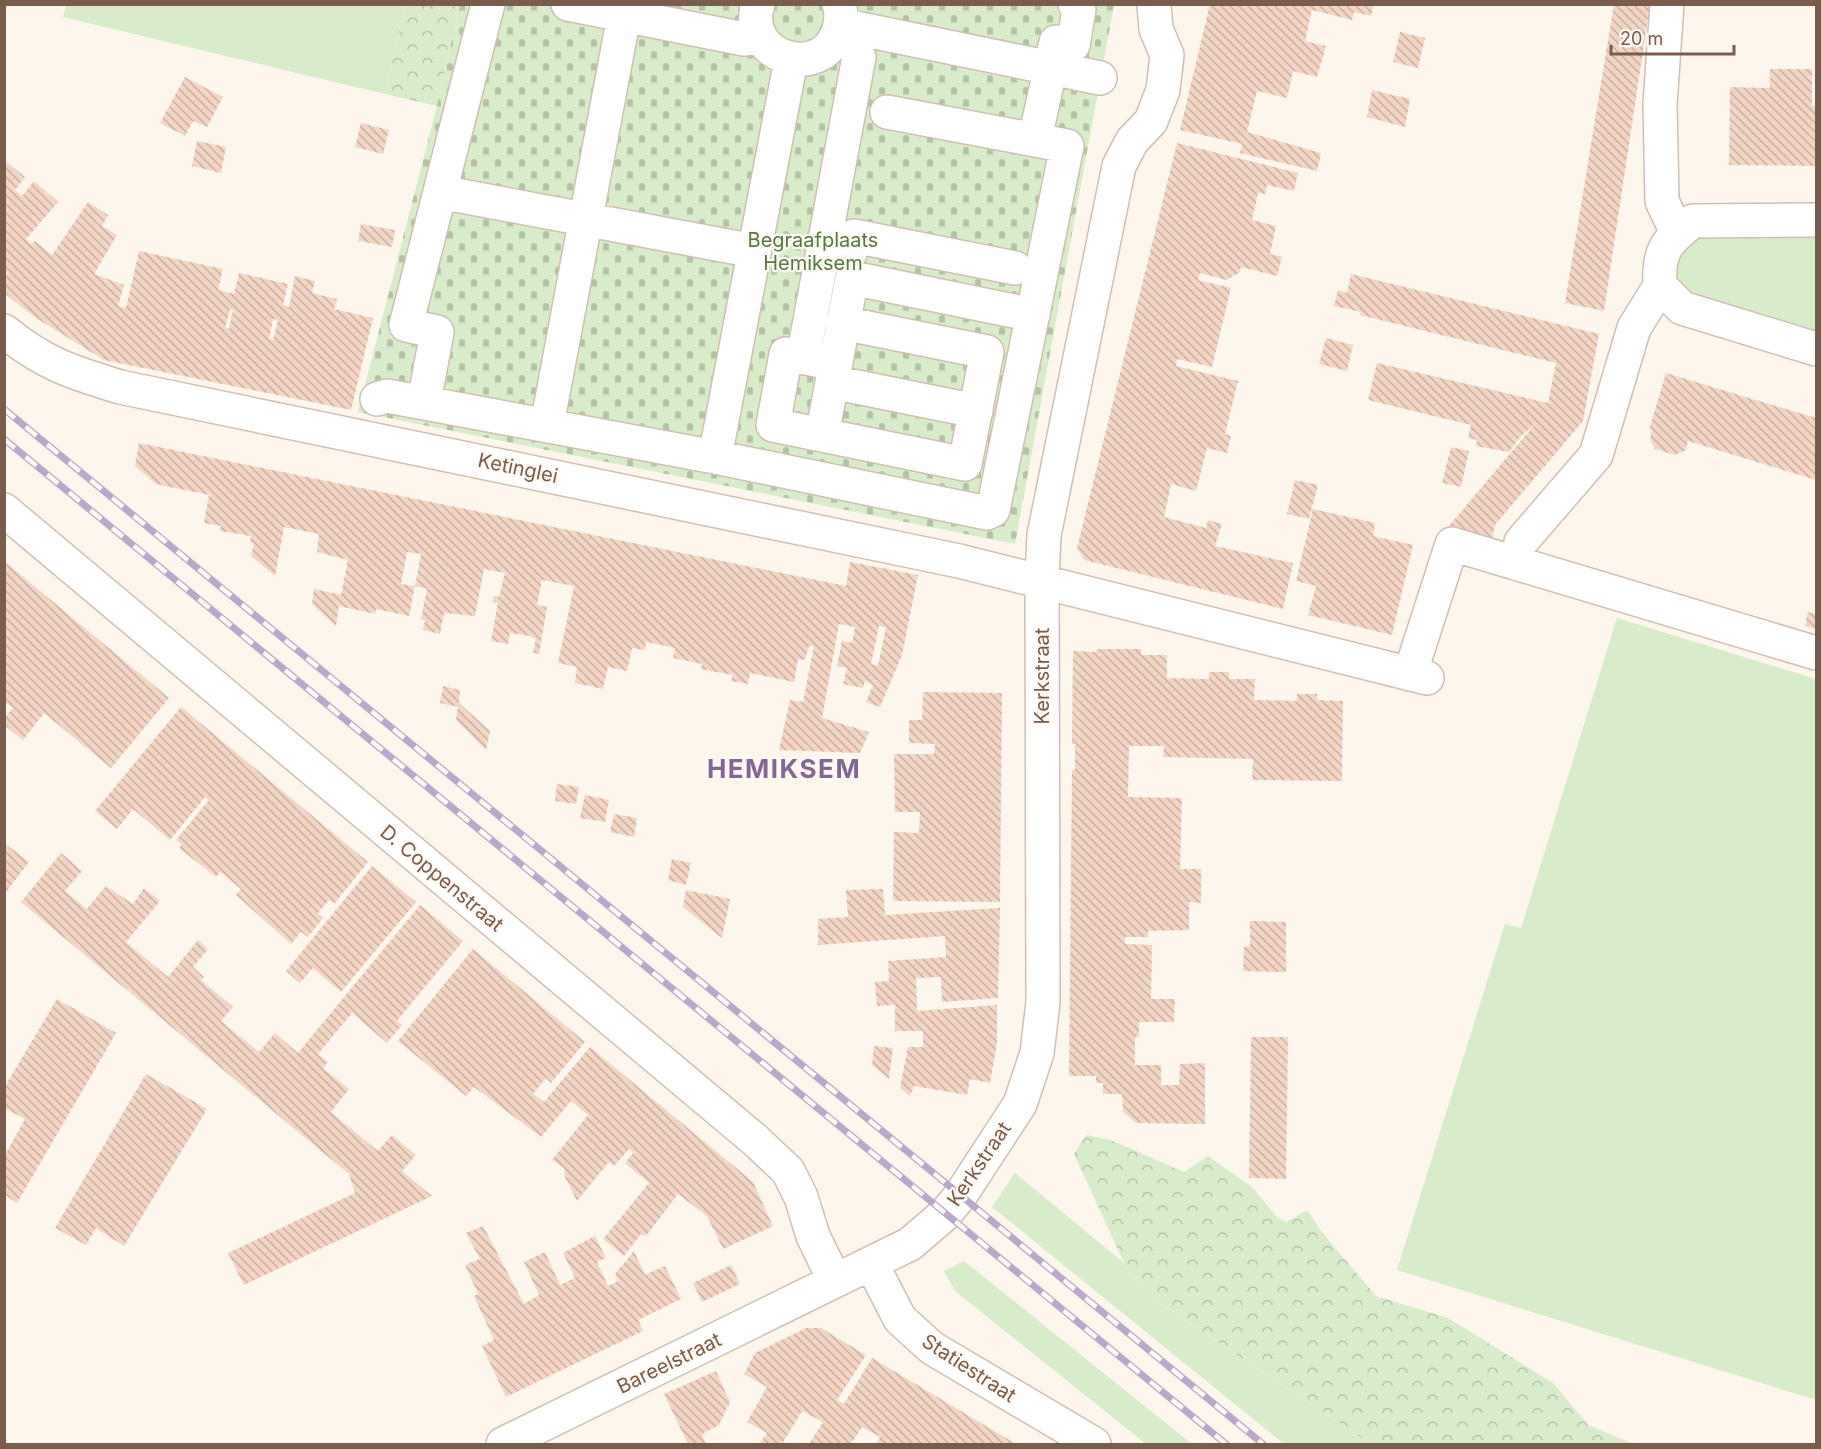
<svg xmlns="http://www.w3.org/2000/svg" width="1821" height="1449" font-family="Inter,sans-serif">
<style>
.grass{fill:#d8ecc9}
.forest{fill:url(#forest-crowns)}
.cemetery{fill:url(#cemetery-stones)}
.building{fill:url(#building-back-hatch);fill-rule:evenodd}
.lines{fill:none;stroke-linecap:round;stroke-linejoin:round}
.minor-casing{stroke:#d1beb0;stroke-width:36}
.minor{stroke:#fff;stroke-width:33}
.rail-casing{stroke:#b9a8c9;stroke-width:7}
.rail{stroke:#fffaf3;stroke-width:4.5;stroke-dasharray:14;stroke-linecap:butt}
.labels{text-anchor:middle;stroke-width:4.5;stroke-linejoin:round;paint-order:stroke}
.park-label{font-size:20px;fill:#537a41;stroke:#fffaf3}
.street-label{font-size:20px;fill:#7a5c4d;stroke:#fffaf3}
.district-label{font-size:26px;font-weight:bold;letter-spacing:1.5px;fill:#846695;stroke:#fffaf3}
</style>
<defs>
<pattern id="forest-crowns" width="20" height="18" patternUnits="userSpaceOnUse" patternTransform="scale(1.5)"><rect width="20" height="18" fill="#d8ecc9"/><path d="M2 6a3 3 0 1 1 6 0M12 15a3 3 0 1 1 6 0" fill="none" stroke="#b4c2a5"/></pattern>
<pattern id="cemetery-stones" width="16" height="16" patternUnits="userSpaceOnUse" patternTransform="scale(1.5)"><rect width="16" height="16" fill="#d8ecc9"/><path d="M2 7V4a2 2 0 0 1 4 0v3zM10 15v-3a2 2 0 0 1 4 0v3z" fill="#b4c2a5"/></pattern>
<pattern id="building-back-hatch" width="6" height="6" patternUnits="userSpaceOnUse" patternTransform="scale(1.5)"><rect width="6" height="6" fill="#f3d5c3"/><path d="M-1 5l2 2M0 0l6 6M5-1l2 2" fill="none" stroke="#cab0a1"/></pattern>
</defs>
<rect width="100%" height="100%" fill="#fdf6ec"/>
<!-- grass -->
<path class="grass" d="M66,5v-1l339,1 -20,89 -322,-77z
M1816,220v129l-134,-41 -23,-40 18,-35z
M1617,618l199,61v721l-419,-130 108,-346 16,4z
M1015,1173l109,90 22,31 225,150h-87l-292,-237z
M964,1261l228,183h-46l-191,-153 -11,-20z"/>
<!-- forest -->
<path class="forest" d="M405,5h55l-23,101 -52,-12z
M1086,1135l25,5 73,32 24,-16 44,31 25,30 9,5 21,-12 14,21 55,65 72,22 105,65 35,42 45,19h-262l-225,-150 -22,-31 -50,-109z"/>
<!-- cemetery -->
<path class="cemetery" d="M460,5h654l-99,539 -657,-132 79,-306z"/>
<!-- building -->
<path class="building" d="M1210,4h164l-3,12 -17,-4 -2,8 -40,-10 -7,31 21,5 -9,31 -24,-6 -6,27 -30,-7 -10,41 74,21 -4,18 -77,-18 2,-9 -62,-14z
M1614,4h36l-46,307 -39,-8z
M1400,32l25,6 -7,30 -25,-6z
M1770,69h42v37h4v60l-87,-1 1,-78 40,1z
M185,77l38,20 -16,30 -14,-6 -8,15 -25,-13z
M1372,90l38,9 -5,28 -38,-10z
M361,123l28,7 -6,24 -28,-7z
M197,141l29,6 -5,26 -29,-7z
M1177,143l121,30 -4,18 -27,-6 -2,9 -7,-1 -6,27 24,6 -6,28 12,3 -5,19 -36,-9 -2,6 -13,7 -26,-7 -2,7 33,8 -19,79 -35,-8 -1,7 62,15 -13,53 6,2 -4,17 -20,-5 -11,43 -25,-7 -7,33 42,11 2,-8 14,4 -7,22 78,17 -10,46 -199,-49 -7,-12z
M4,160l21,17 -10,13 7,6 12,-15 24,21 -32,37 5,5 4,-3 17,14 36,-53 20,13 -6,11 15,9 -23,39 30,11 -6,21 8,2 13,-57 84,18 -5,21 16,4 5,-21 49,11 -5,21 6,2 6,-31 20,5 -3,12 25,6 -3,10 39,9 -22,92 -247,-50 -68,-42 -32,-25v-16l4,-4 -4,-3zM230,309l3,1 -4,19 -4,-1zM273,319l5,1 -5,20 -4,-1z
M361,224l34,6 -3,17 -34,-6z
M1351,274l248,60 -16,87 -88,104 -4,20 -48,-12 93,-110 -15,13 -12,16 -33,-6 1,-6 -9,-2 3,-13 -103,-25 9,-37 171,40 8,-40 -196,-48 1,-3 -27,-6 4,-16 9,3z
M1326,338l27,7 -6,26 -28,-7z
M1666,373l150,45v62l-128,-39 -2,9 -11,5 -20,-6 -5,-10 2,-9h-3z
M139,443l707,143 4,-24 68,13 -16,80 -22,52 -14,-5 7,-17 -8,-4 -2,7 -20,-4 4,-16 -10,-2 5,-25 10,2 3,-16 -16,-3 -17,94 47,14 -9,21 -81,-3 11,-50 13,2 11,-56h-5l-4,14 -7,-1 -4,23 -44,-9 -2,11 -17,-3 2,-6 -32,-6 1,-5 -29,-6 2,-10 -29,-6 -1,8 -13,-2 -5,23 -19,-4 -5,22 -28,-6 2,-16 -19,-4 16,-77 -32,-6 -5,25 10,2 -8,47 -6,-1 3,-14 -6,-3 -20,-3 -2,11 -17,-3 7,-38 -5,-1 1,-6 5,1 6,-24 -21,-4 -9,47 -31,-3 -4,21 -17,-4 2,-10 -4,-1 6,-30 -12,-3 6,-32 -14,-2 -6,32 14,2 -6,30 -33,-7 -1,5 -36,-8 -3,20 -24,-22 2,-15 27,6 7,-35 -31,-8 2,-18 -35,-7 -9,49 -24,-20 3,-13h-4l1,-7 -31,-5 1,-5 -17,-3 5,-28 -53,-11 -21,-18zM879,626l7,1 -8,39 -7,-2z
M1451,447l18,4 -8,36 -19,-4z
M1295,480l23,5 -9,34 -22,-5z
M1313,509l62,14 -2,13 40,9 -21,90 -84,-20 8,-29 -20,-5z
M4,561l165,137 -58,70 -67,-55 -21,27 -19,-15v-7l9,-10 -9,-6z
M1808,612l8,2v15l-11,-3z
M1097,649h44v6h26v23l42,1v-7h20v7h26l-1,21 43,1v-7h20v6l26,1 -1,80 -90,-1 1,-21 -90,-2 1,-11h-35l-1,51 54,1 -2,71h21v34l-12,-1v28l-41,1v6h-23v7l27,1 -1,54h24l-1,23h-35v15h-4v28h26v20h18l1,-21 25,-1v61l-69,-1 -13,-11 -1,-18h-19v-11h-7v-7h-27l3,-306h3v-26h-3l1,-93 23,1z
M443,686l17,4 -1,13 31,28 -4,19 -30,-30 2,-13 -18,-4z
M923,692l79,1 -2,209 -107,-1 1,-69 25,1 1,-21h-25l-1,-58h40l1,-10 -26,-1v-23h13z
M181,707l187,155 -34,42 -5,-4 -11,13 5,5 -15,19 -7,-5 -10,12 -55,-49 5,-6 -21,-17 -4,5 -37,-29 3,-4 -6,-4 33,-40 -4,-3 -35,43 -37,-31 -16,20 -22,-18z
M557,784l22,3 -3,17 -21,-3z
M585,795l24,5 -4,22 -25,-4z
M614,814l23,4 -3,19 -24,-5z
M4,843l25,19 -22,29 -3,-2z
M61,853l21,18 -17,20 22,18 19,-23 27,18 11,-16 16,13 -34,41 42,35 30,-37 10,9 -15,18 11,10 -3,3 32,27 -12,14 38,31 16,-19 23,20 122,-148 43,36 -66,80 5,4 -15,18 -35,-30 -34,41 10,8 -5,6 26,21 -18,23 47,39 14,-16 24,20 -14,16 30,25 -188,89 -16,-32 127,-60 -6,-19 -328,-272z
M672,859l19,4 -5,22 -18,-5z
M372,866l44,36 -75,90 -28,-24 -13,15 -14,-12z
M883,889l2,26 115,-7 -2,90 -56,4 -1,-25 -25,1 1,33 80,-6v38l-7,40 -20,-4 -3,16 -53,-9 -4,10 -10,-8 8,-41h15v-16h-28v-26l-18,1 -2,-24 14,-1 -1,-20 58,-4 -1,-21 -127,9v-26l30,-2 -2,-27z
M686,890l44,9 -8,39 -39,-31z
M1250,921l36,1v50l-43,-1 1,-24 6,-1z
M473,949l112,93 -34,41 -5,-5 -13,16 11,8 46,-55 163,135 20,44 -50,23 -16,-33 -29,-22 -32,42 -5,-2 -17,22 -21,-17 46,-56 -24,-20 9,-11 -5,-3 -15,17 -5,-4 -32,39 -12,-24 -1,-9 -12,-8 36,-45 -17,-14 -30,36 -67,-50 -8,9 -68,-55z
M57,999l59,34 -99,170 -12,-8v-40l20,-36 -21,-11v-20z
M1251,1037h37l-2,142 -37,-1z
M874,1046l19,2 -4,31 -17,-14z
M146,1074l61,35 -83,137 -28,-18 -10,17 -31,-17z
M483,1226l41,78 15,-9 -15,-33 21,-10 15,33 15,-7 -12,-25 32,-17 11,22 -9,4 11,24 10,-5 -3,-7 19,-23 11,24 20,-9 16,33 -43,21 5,11 -137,66 -24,-51 12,-6 -20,-44 4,-2 -13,-29 15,-6 -14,-26z
M731,1265l9,19 -38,18 -9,-19z
M806,1328h15l45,27 -29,45 7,4 28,-46 144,86h-140l4,-7 -18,-10 -11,17h-42l14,-22 -21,-11 -20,33h-23l8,-11 -20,-11 20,-35 -23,-13 11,-21z
M716,1371l14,31 -11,23 -17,9 4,10h-18l-24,-50z"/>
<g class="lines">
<defs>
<path id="minor" d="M568,4l176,35 16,-3
M758,4c-17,52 62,79 80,28 3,-9 4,-19 1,-28
M1667,4l-7,100 2,97 15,32
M841,25l259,53
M1035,139l21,-97 17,3 6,-35 -4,-6
M440,192l314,59
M1816,220l-123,1c-27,21 -35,29 -33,65l22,22 134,41
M850,253l4,-17 161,32
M4,331c41,33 67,41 116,56l839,174 468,117
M803,358l56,-301
M836,364l-50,-10 -13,71 192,39 22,-112 -144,-29
M832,382l144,29
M377,399l10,-3 328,61 272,56 6,-3 74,-364 -180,-34
M424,402l13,-70 -31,-7 82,-321
M547,425l77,-409
M822,435l30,-157 181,37
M715,457l76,-397
M4,510l751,630 33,31 13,26 12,39 21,43
M1521,542l75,-87 38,-127 26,-42
M1410,674l42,-130 364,109
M872,1265l28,54 32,29 162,96
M503,1444l407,-200 35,-30 15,-18 60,-92 17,-51 6,-51 -1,-422 2,-45 75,-369 13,-25 19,-20 12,-31 4,-35 -11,-26 -2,-25"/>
</defs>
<!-- minor casing -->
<use href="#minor" class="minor-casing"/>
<!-- minor -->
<use href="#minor" class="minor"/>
<defs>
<path id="rail" d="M4,409l1259,1035
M4,439l1222,1005"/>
</defs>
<!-- rail casing -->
<use href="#rail" class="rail-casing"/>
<!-- rail -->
<use href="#rail" class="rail"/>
</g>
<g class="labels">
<!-- park labels -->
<g class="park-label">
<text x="813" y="247">Begraafplaats<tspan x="813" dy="23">Hemiksem</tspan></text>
</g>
<!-- street labels -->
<g class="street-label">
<text transform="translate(518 468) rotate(12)" y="7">Ketinglei</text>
<text transform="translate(1042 676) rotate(-90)" y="7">Kerkstraat</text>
<text transform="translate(442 878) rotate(40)" y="7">D. Coppenstraat</text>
<text transform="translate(979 1164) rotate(-56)" y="7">Kerkstraat</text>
<text transform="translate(669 1363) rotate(-26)" y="7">Bareelstraat</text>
<text transform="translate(969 1368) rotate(33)" y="7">Statiestraat</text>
</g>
<!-- district labels -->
<g class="district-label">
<text x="784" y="778">HEMIKSEM</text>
</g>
</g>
<!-- border -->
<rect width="1821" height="1449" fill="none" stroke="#7a5c4d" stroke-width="12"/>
<!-- scale -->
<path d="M1611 45v9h123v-9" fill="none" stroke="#7a5c4d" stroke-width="3"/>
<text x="1620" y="45" font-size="18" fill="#7a5c4d" stroke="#fffaf3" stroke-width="4.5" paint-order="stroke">20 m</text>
</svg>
